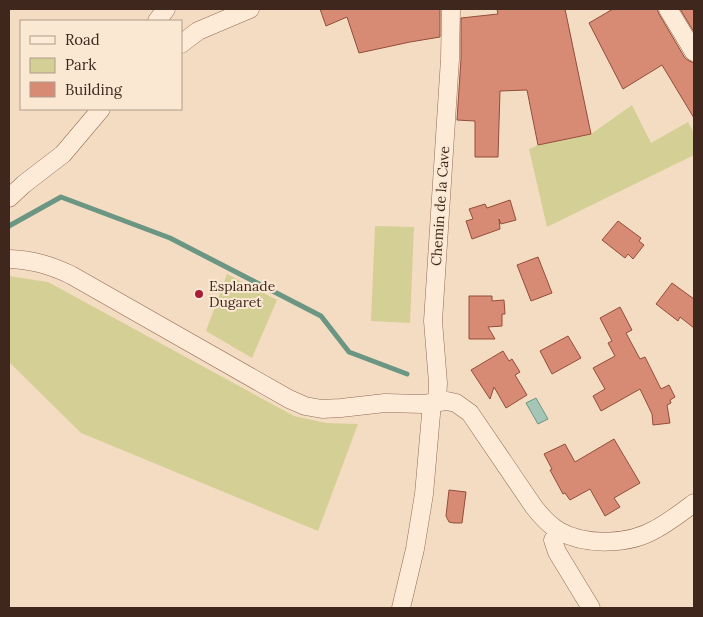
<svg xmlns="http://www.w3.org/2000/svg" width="703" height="617" font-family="Lora,serif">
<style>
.green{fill:#d4d095}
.water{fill:#a5c6b6;stroke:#6a9683}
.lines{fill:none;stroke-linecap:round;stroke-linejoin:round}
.stream{stroke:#6a9683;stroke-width:5}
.building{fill:#d78b74;stroke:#934d39}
.minor-casing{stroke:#916b57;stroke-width:19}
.minor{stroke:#fdebd7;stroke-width:18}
.poi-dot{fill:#a81e38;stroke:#fae8d3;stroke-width:2}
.labels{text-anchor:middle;stroke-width:4;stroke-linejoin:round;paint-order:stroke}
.street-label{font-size:14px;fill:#3f271d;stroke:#fae8d3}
.poi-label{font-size:14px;fill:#3f271d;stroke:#fae8d3;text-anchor:start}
</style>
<rect width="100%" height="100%" fill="#f4dcc3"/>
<!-- green -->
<path class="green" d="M632,105l19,38 37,-21 6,11v22l-147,72 -18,-78 9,-4 53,-11z
M375,226l39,1 -4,96 -39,-2z
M227,274l50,26 -25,58 -46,-27z
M9,276l39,6 246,134 32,7 32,1 -40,107 -237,-98 -72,-71z"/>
<!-- water -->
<path class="water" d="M536,398l12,21 -10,5 -12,-21z"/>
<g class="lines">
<!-- stream -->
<path class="stream" d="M9,226l52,-29 109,41 151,78 28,36 58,22"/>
</g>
<!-- building -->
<path class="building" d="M320,9h120v28l-30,5 -51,11 -12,-36 -21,9z
M497,9h68l26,125 -53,11 -11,-55 -27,1 -2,66h-23v-36l-18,-1 4,-61v-41l37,-4z
M613,9h44l2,5 26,44 4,3 5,2v55l-32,-53 -39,24 -34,-66z
M680,9h14v23z
M510,200l6,20 -15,4 -2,-5 1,10 -28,10 -6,-18 7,-2 -4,-10 16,-5 2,4z
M618,221l23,17 -2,3 5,4 -11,14 -5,-5 -3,4 -23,-18z
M538,257l14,36 -21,8 -14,-36z
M672,283l22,16v29l-14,-11 -2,4 -22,-17z
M469,296h23v5l12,-1 1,14h-3v12l-14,1 7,12h-26z
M620,307l12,23 -6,3 14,26 5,-2 16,32 8,-4 6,12 -5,3 1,3 -4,2 3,18 -17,2 -1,-11 -12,-25 -39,22 -8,-15 12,-7 -12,-21 22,-12 -7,-13 4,-2 -12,-23z
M568,336l13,22 -29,16 -12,-23z
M503,351l6,10 3,-2 8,13 -5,3 12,20 -21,13 -12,-21 -4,12 -19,-29z
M614,439l26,44 -26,15 6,9 -15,9 -15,-27 -20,11 -5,-7 -2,1 -13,-24 2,-1 -8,-15 21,-10 10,18z
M449,490l17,2 -4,31h-8l-5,-1 -3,-6z"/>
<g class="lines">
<defs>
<path id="minor" d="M668,9l26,43
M157,21l9,-12
M181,44l17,-13 52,-22
M9,198l15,-14 39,-30 38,-45
M9,259c24,1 41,6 62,16l218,124 16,7 17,3 19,-1 44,-5 38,1 24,-3 9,2 14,10 64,94c7,9 15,18 25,24 27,15 70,14 97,-2 13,-7 26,-17 38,-26
M437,402l1,-19 -5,-62 17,-262 1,-50
M559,531l-6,9 4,12 34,56
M401,608l14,-59 9,-55 8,-91"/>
</defs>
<!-- minor casing -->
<use href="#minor" class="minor-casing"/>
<!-- minor -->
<use href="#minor" class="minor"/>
</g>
<!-- markers -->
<circle class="poi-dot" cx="199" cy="294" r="5"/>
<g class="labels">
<!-- street labels -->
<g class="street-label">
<text transform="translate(440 206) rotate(-86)" y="5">Chemin de la Cave</text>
</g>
<!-- poi labels -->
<g class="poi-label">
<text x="209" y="291">Esplanade<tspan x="209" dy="16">Dugaret</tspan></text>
</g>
</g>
<!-- border -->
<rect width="703" height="617" fill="none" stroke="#3f271d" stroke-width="20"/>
<!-- legend -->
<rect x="20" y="20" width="162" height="90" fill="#fae8d3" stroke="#af9b8a"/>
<rect x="30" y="36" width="25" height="8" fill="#fdebd7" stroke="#af9b8a"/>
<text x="65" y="45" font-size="15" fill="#3f271d">Road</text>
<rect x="30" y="58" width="25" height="15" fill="#d4d095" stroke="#af9b8a"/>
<text x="65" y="70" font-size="15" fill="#3f271d">Park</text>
<rect x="30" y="82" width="25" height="15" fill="#d78b74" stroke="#af9b8a"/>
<text x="65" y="95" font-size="15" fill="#3f271d">Building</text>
</svg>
